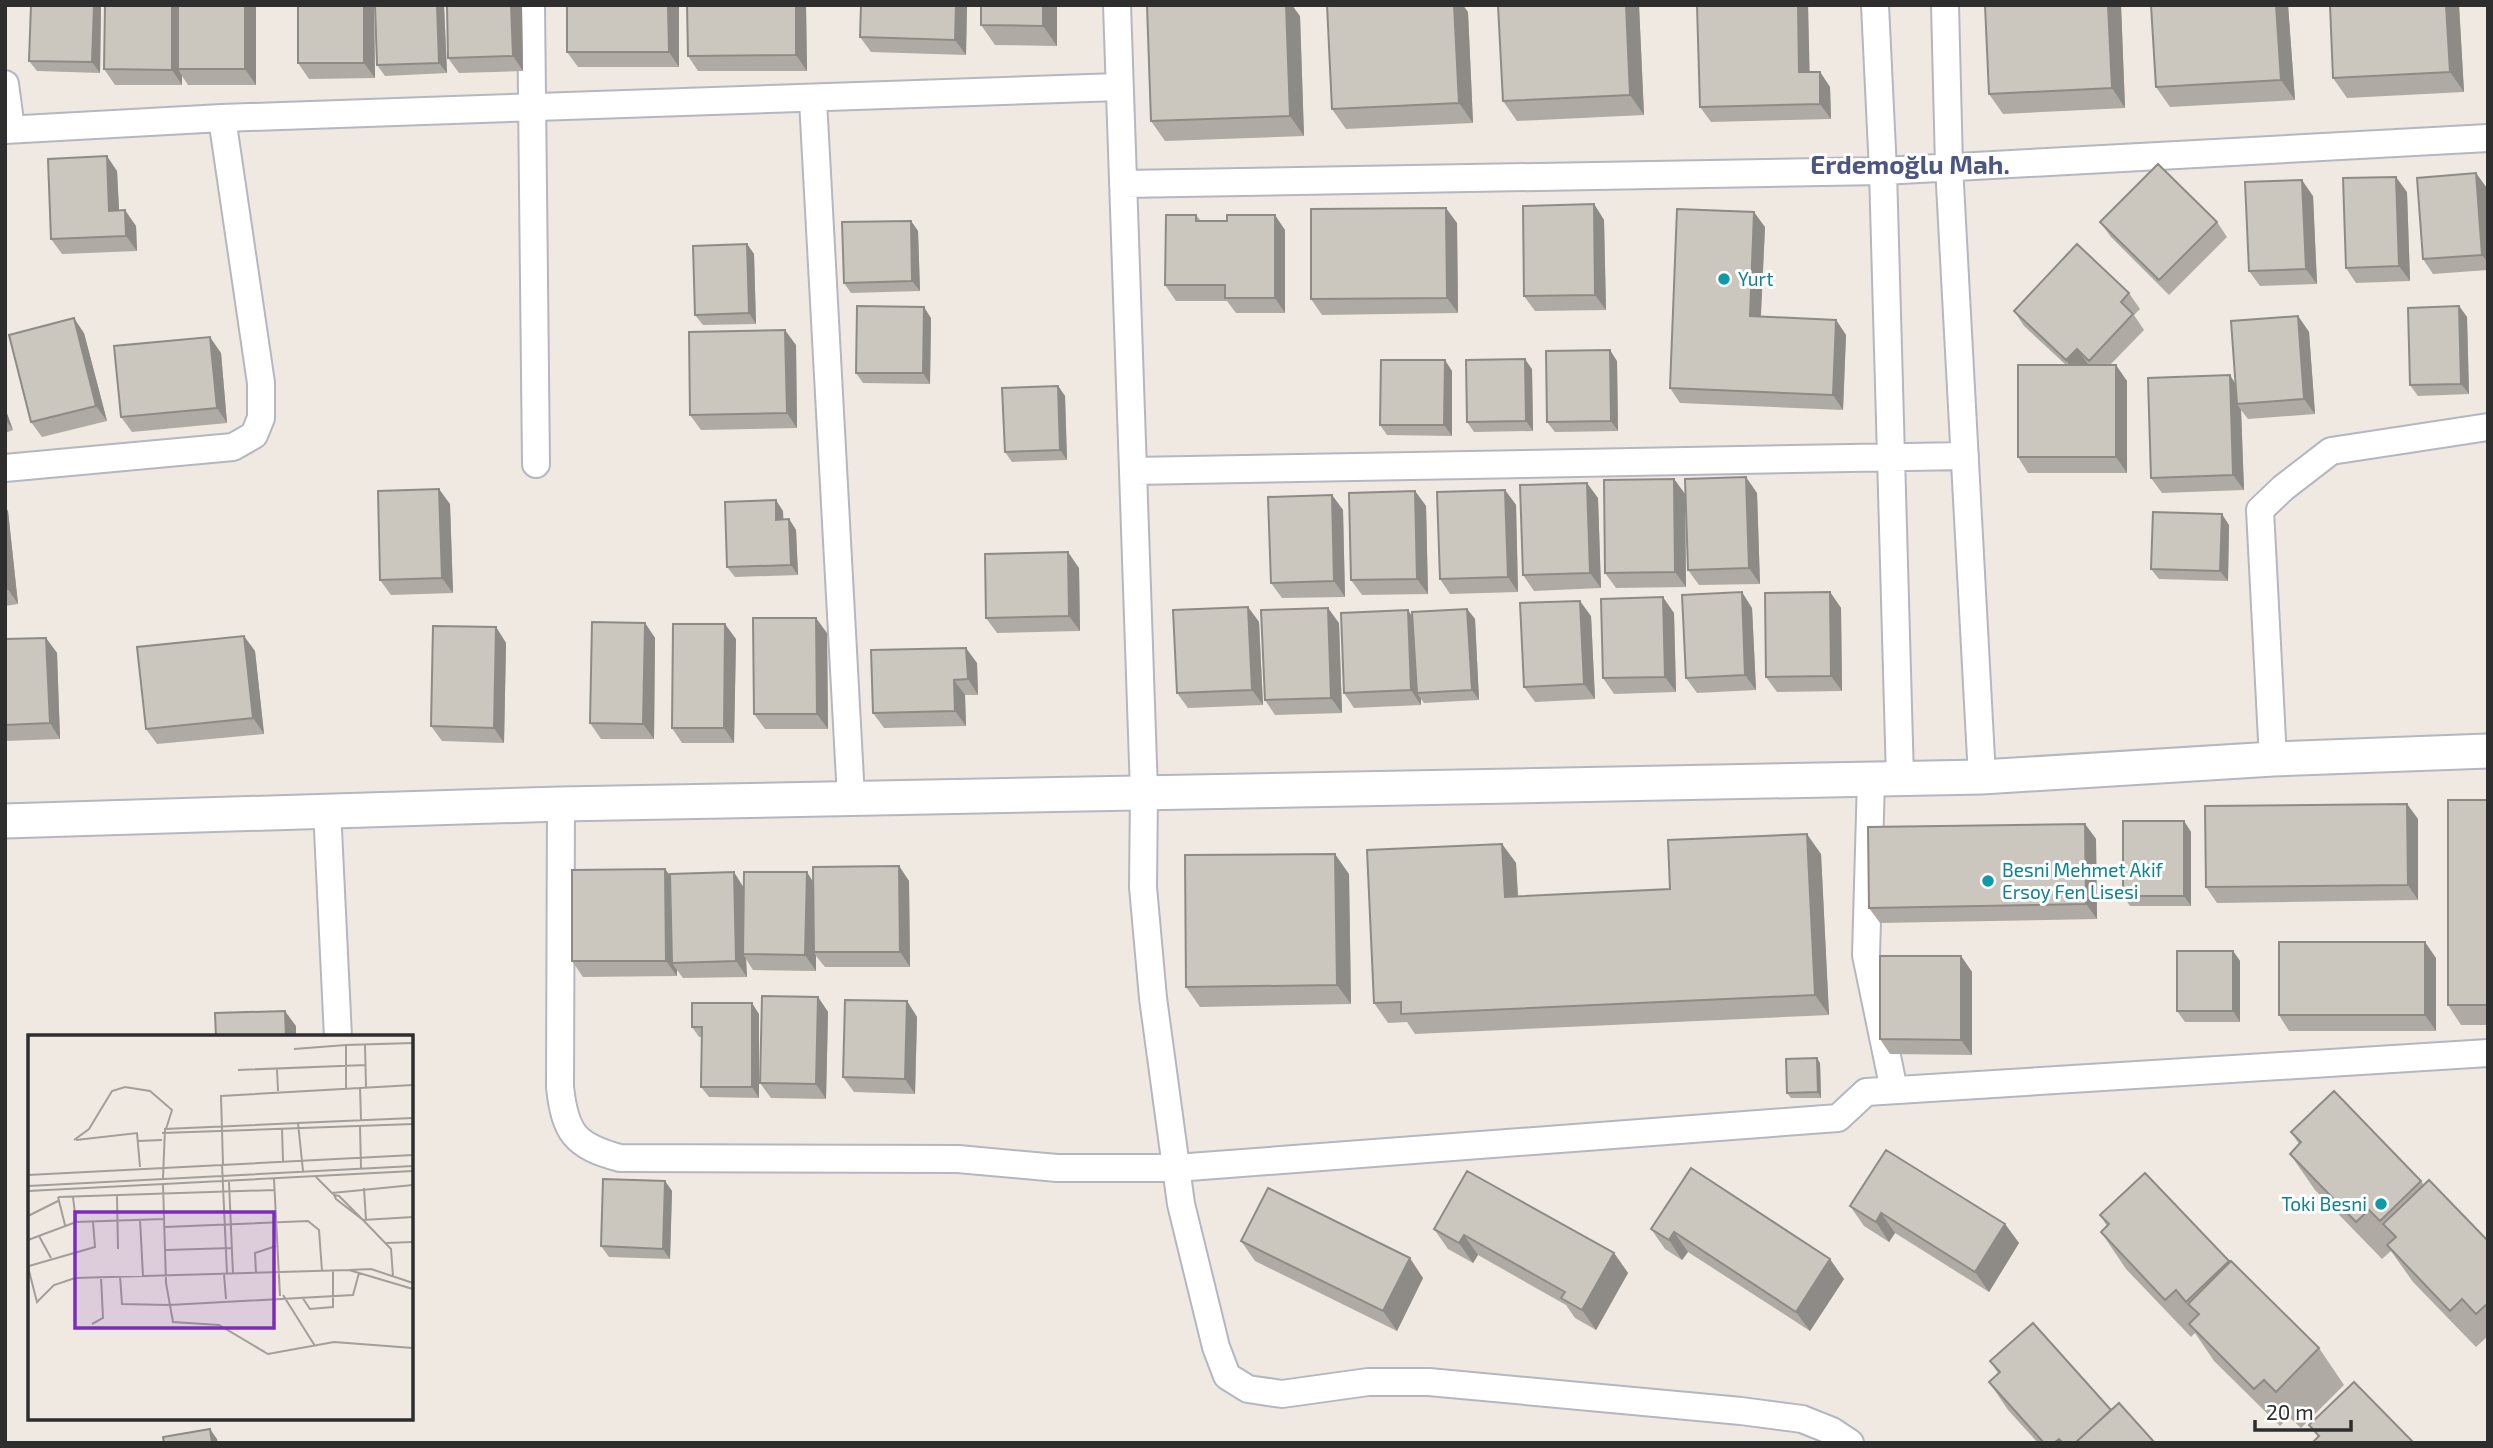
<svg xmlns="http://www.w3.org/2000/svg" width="2493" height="1448" font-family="'Exo 2',sans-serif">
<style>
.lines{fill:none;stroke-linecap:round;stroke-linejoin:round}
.minor-casing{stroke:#b4b7c1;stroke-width:30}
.tertiary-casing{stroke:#b4b7c1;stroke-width:37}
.minor{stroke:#fff;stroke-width:26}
.tertiary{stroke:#fff;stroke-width:33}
.wall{fill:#afaba4}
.shaded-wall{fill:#8e8b86}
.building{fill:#cbc7bf;stroke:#8e8b86;stroke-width:2}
.culture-dot{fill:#0f9aa8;stroke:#fff;stroke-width:2.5}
.labels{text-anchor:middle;stroke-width:6;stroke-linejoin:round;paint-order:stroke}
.culture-label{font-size:19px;fill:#0d838f;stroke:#fff;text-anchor:start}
.district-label{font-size:26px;font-weight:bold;fill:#4d5680;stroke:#fff}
.inset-road{fill:none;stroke:#a29e99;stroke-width:2}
.view{fill:#7b2cbf;fill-opacity:0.15;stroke:#7b2cbf;stroke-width:3.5}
.inset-edge{fill:none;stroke:#2e2e2e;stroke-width:3.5}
</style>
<rect width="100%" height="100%" fill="#efe9e1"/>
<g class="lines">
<defs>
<path id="minor" d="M531,5l5,459
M1117,5l27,787 -1,95 10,111 28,206 35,143 11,29 21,13 34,5 86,-12h61l312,29 61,8 30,12 18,12
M1875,5l8,166 17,607
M1945,5l4,161 33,611
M5,84l6,45
M813,100l38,698
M5,130l217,-12 897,-31
M1123,184l760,-13 605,-33
M5,468l228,-21 21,-12 7,-17v-35l-39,-265
M1133,471l832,-15
M2273,759l-13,-249 23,-22 48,-37 157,-24
M1871,779l-5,176 28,135
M561,804l-1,283c5,46 15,59 60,71l338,1 99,9h119l662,-50 28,-26 622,-39
M327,809l11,228"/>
<path id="tertiary" d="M5,821l556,-17 1421,-27 291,-18 215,-8"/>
</defs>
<!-- minor casing -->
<use href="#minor" class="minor-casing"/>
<!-- tertiary casing -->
<use href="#tertiary" class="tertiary-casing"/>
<!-- minor -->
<use href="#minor" class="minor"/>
<!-- tertiary -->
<use href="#tertiary" class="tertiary"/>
</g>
<!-- wall -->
<path class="wall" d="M31,5h70l-1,68 -63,-2 -8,-10z
M256,5v80h-68l-6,-9v9h-67l-11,-16z
M374,5l1,73 -66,1 -11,-16z
M375,5h69l3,68 -62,3 -8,-11z
M447,5h75l1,66 -64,2 -11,-15z
M567,5h112v62h-101l-11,-15z
M806,5l1,66h-109l-10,-15z
M967,5l-1,50 -95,-3 -11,-15z
M981,5h76v41l-62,-1 -14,-20z
M1639,5l5,110 -127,6 -14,-20z
M1697,5h111l1,67h11l10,15 1,32 -120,3 -11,-15z
M2121,5l4,103 -122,6 -14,-20z
M2288,5l7,95 -125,7 -14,-20z
M2459,5l5,87 -117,6 -14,-20z
M1468,12l5,111 -127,6 -14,-20z
M1300,16l4,120 -139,5 -14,-20z
M117,171l2,40 17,15 1,25 -75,3 -11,-15z
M2487,188l1,15v67l-55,4 -10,-15z
M2407,192l3,89 -54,2 -10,-15z
M2313,196l4,88 -57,2 -11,-15z
M1594,204l10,16 2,90 -71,1 -11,-15z
M1196,215l5,6 84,9v83h-49l-9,-12h-51l-11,-16z
M911,221l7,10 2,60 -69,2 -7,-10z
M2100,222h117l10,15 -58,58 -58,-58z
M1457,223l1,90 -136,2 -11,-16z
M1765,227l-4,89 75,4 10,15 -3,75 -163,-7 -10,-15z
M747,244l7,10 2,70 -53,1 -8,-10z
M2129,293l11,16 -6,6 10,15 -34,35 17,16v92h-99l-10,-16 48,-92 -42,-39 -10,-15z
M2459,306l8,11 2,77 -51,2 -8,-11z
M2298,316l11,16 6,82 -67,5 -7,-9 3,80 -82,3 -11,-15z
M931,318l-1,66 -67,-1 -7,-10z
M84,333l23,88 -65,16 -11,-15z
M796,345l1,83 -96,2 -11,-15z
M221,353l6,70 -95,9 -11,-15z
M1617,361l1,70 -63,1 -8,-10z
M1532,369l1,62 -59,1 -7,-10z
M1452,371v65l-65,-1 -7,-10z
M1058,386l7,10 2,64 -55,2 -7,-10z
M5,408l8,22 -8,3z
M1674,479l11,15 1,93 -70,1 -11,-15z
M1505,490l11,15 2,87 -68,2 -10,-15z
M1415,491l11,15 2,88 -66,1 -11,-15z
M1757,493l3,91 -61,1 -11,-15z
M1332,495l11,15 2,87 -63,1 -11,-15z
M1598,498l3,90 -67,3 -11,-16z
M450,504l3,89 -62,2 -11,-15z
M5,507l3,4 10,93 -13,2z
M783,511v8h6l7,11 2,45 -63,2 -8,-10z
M2229,525l-1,56 -69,-2 -8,-10z
M1079,568l1,63 -83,2 -11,-15z
M1830,592l11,16 1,83 -65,1 -11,-15z
M1248,607l11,15 4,83 -75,3 -11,-15z
M1752,608l4,82 -59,3 -11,-15z
M1467,609l8,10 4,81 -55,3 -3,-4v6l-67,3 -10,-15 69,-76z
M1674,613l2,79 -62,2 -11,-16z
M1591,616l4,83 -60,3 -11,-15z
M645,623l10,15 -1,101h-53l-11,-16z
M1339,623l3,90 -67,2 -10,-15z
M496,627l10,16 -2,100 -62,-2 -11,-15z
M827,633l1,96h-63l-11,-15z
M46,638l11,15 3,86 -55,2v-102z
M736,639l-2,104h-52l-10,-15z
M255,651l9,83 -107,10 -11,-15z
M977,663l1,32h-13l1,31 -82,2 -11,-15z
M2488,800v225h-27l-13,-20z
M2407,804l11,15v81l-201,3 -11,-16z
M2184,821l7,11v74h-61l-7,-10z
M2085,824l11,15 1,80 -217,4 -11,-15z
M1502,844l14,19 2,33 152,-7 151,-35 8,161 -414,19 -8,-12 -19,1 -14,-20z
M899,866l10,15 1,86h-85l-9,-11v15l-63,-1 -7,-11 1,18 -64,1 -6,-8v6l-94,1 -11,-16 93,-92 5,6 74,12 69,-5z
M1349,874l2,130 -151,3 -14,-20z
M2233,951l7,10v61h-55l-8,-11z
M1961,956l11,16v83l-82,-1 -10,-15z
M2436,958v73h-147l-10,-16z
M818,997l10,15 -2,87 -55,-1 -11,-15z
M907,1001l10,16 -2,77 -61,-2 -11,-15z
M759,1014v84l-50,-1 -8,-10 1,-50h-3l-7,-10z
M1820,1063l1,35h-30l-4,-5z
M2291,1132l130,49 3,4 64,56v95l-12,11 -63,-65 -22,-31 -9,8 -67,-69 -25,-36 9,-10z
M1691,1168l153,111 -34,52 -122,-79 -6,8 -17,-11 -14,-20z
M2145,1173l85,90 89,85 25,37 -43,43 -12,-11 -9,9 -66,-65 -19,-28 -4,4 -65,-68 -25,-37 6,-6 -7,-11z
M665,1181l7,10 -2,68 -61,-2 -8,-11z
M1850,1206l155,18 14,19 -30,49 -94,-59 -6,9 -25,-16z
M1434,1229l180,24 14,20 -32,57 -21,-12 -9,-13 -88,-50 -5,8 -25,-14z
M1241,1241l182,37 -26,53 -142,-70z
M1990,1361l121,49 44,33h-117l-30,-33 -19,-28 9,-9z"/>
<!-- shaded-wall -->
<path class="shaded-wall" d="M94,5h7l-1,68 -8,-11z
M172,5h11l-5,64 4,7v9l-10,-15z
M245,5h11v80l-11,-16z
M364,5h10l1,73 -11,-15z
M437,5h7l3,68 -8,-10z
M511,5h11l1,66 -10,-15z
M668,5h11v62l-10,-15z
M796,5h10l1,66 -11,-16z
M956,5h11l-1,50 -11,-15z
M1043,5h14v41l-14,-20z
M1286,5h6l8,11 4,120 -14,-20z
M1454,5h9l5,7 5,111 -14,-20z
M1626,5h13l5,110 -14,-20z
M1798,5h10l2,82 -11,-15z
M2108,5h13l4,103 -13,-20z
M2276,5h12l7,95 -14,-20z
M2446,5h13l5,87 -14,-20z
M1820,72l10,15 1,32 -11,-15z
M107,156l10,15 3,56 -11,-16z
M2476,173l11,15 1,15v60l-6,-8z
M2396,177l11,15 3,89 -11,-15z
M2302,180l11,16 4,88 -11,-15z
M1594,204l10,16 2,90 -11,-15z
M1446,208l11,15 1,90 -11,-15z
M125,210l11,16 1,25 -11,-15z
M1754,212l11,15 -5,104 -10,-15z
M1275,215l10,15v83l-10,-15z
M911,221l7,10 2,60 -8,-10z
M747,244l7,10 2,70 -7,-11z
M2459,306l8,11 2,77 -8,-10z
M924,307l7,11 -1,66 -7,-11z
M2298,316l11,16 6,82 -11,-15z
M74,318l10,15 23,88 -11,-15z
M1836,320l10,15 -3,75 -10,-15z
M785,330l11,15 1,83 -10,-15z
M210,337l11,16 6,70 -10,-15z
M2077,349l11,15 -11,12 -11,-16z
M1610,350l7,11 1,70 -7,-10z
M1525,359l7,10 1,62 -7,-10z
M1445,360l7,11v65l-8,-11z
M2116,365l11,16v92l-11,-16z
M2230,375l10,16 -3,13 4,6 3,80 -11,-15z
M1058,386l7,10 2,64 -7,-10z
M5,408l8,22 -8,-11z
M1746,477l11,16 3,91 -11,-16z
M1674,479l11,15 1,93 -11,-15z
M1587,483l11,15 3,90 -11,-15z
M439,489l11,15 3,89 -11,-15z
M1505,490l11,15 2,87 -10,-15z
M1415,491l11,15 2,88 -11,-15z
M1332,495l11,15 2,87 -11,-16z
M776,500l7,11 1,19 -8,-10z
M5,507l3,4 10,93 -10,-15 -3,-20z
M2222,514l7,11 -1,56 -8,-10z
M789,519l7,11 2,45 -7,-10z
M1068,552l11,16 1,63 -11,-15z
M1742,592l10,16 4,82 -11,-15z
M1830,592l11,16 1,83 -11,-15z
M1663,597l11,16 2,79 -11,-15z
M1580,601l11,15 4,83 -11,-15z
M1248,607l11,15 4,83 -11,-15z
M1328,608l11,15 3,90 -11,-15z
M1467,609l8,10 4,81 -7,-10z
M1408,610l10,15 -1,68 4,6v6l-10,-15z
M816,618l11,15 1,96 -11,-15z
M645,623l10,15 -1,101 -11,-15z
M725,624l11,15 -2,104 -10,-15z
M496,627l10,16 -2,100 -10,-15z
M244,636l11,15 9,83 -11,-16z
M46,638l11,15 3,86 -10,-16z
M966,648l11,15 1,32 -10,-16z
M954,680l11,15 1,31 -11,-15z
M2407,804l11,15v81l-10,-15z
M2184,821l7,11v74l-7,-10z
M2085,824l11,15 1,80 -11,-15z
M1807,834l14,20 8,161 -14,-20z
M1502,844l14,19 3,53 -14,-19z
M1335,854l14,20 2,130 -14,-19z
M899,866l10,15 1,86 -10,-15z
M665,869l11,15 -4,79 5,7v6l-11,-15z
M734,872l10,16 -1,66 3,5 1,18 -11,-16z
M807,872l10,16 -3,64 2,4v15l-11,-16z
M2425,942l11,16v73l-11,-16z
M2233,951l7,10v61l-7,-11z
M1961,956l11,16v83l-11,-15z
M818,997l10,15 -2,87 -10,-15z
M907,1001l10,16 -2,77 -10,-15z
M752,1003l7,11v84l-7,-11z
M285,1011l11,15v11h-10z
M1817,1058l3,5 1,35 -3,-6z
M665,1181l7,10 -2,68 -7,-10z
M1881,1213l14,20 -6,9 -13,-20z
M2005,1224l14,19 -30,49 -14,-20z
M1674,1232l14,20 -6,8 -13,-20z
M1464,1235l14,20 -5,8 -14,-20z
M1614,1253l14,20 -32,57 -14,-20z
M1410,1258l13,20 -26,53 -14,-20z
M1830,1259l14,20 -34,52 -14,-19z
M210,1429l7,10 1,4h-6z"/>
<!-- building -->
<path class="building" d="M31,5h63l-2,57 -63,-1z
M105,5h67v65l-68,-1z
M178,5h67v64h-67z
M298,5h66v58h-66z
M375,5h62l2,58 -62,2z
M447,5h64l2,51 -65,2z
M567,5h101l1,47h-102z
M687,5h109v50l-108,1z
M861,5h95l-1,35 -95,-3z
M981,5h62v21l-62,-1z
M1147,5h139l4,111 -139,5z
M1327,5h127l5,98 -127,6z
M1498,5h128l4,90 -127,6z
M1697,5h101l1,67h21v32l-120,3z
M1985,5h123l4,83 -123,6z
M2151,5h125l5,75 -125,7z
M2330,5h116l4,67 -117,6z
M107,156l2,55 16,-1 1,26 -75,3 -3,-80z
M2158,164l59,58 -58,58 -59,-58z
M2476,173l6,82 -59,4 -6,-81z
M2396,177l3,89 -53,2 -3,-90z
M2302,180l4,89 -57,2 -4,-89z
M1594,204l1,91 -71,1 -1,-90z
M1446,208l1,90 -136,1v-90z
M1677,209l77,3 -4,104 86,4 -3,75 -163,-7z
M1166,215h30v6h31v-6h48v83h-50v-13h-60z
M911,221l1,60 -68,2 -2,-61z
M747,244l2,69 -54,2 -2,-69z
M2077,244l52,49 -8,9 12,12 -44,47 -12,-12 -11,11 -52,-49z
M857,306l67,1 -1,66h-67z
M2459,306l2,78 -51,1 -2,-77z
M2298,316l6,83 -67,5 -6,-83z
M74,318l22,88 -65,16 -22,-87z
M785,330l2,83 -97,2 -1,-83z
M210,337l7,71 -96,9 -7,-71z
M1610,350l1,71 -64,1 -1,-71z
M1525,359l1,62 -59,1 -1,-62z
M1381,360h64l-1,65h-64z
M2018,365h98v92h-98z
M2230,375l3,100 -82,3 -3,-100z
M1058,386l2,64 -55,2 -3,-64z
M1746,477l3,91 -61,2 -3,-91z
M1674,479l1,93 -70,1 -1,-93z
M1587,483l3,90 -67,2 -3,-90z
M439,489l3,89 -62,2 -2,-89z
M1505,490l3,87 -68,2 -3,-87z
M1415,491l2,88 -66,1 -2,-87z
M1332,495l2,86 -63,2 -3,-86z
M776,500v20l13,-1 2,46 -64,2 -2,-65z
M2153,512l69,2 -2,57 -69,-2z
M1068,552l1,64 -83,2 -1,-64z
M5,569l3,20h-3z
M1742,592l3,83 -59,3 -4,-83z
M1830,592l1,84 -65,1 -1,-84z
M1663,597l2,80 -62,1 -2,-79z
M1580,601l4,83 -60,3 -4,-84z
M1248,607l4,83 -75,3 -4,-83z
M1328,608l3,90 -66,2 -4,-90z
M1467,609l5,81 -55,3 -5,-81z
M1408,610l3,80 -67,3 -3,-80z
M753,618h63l1,96h-63z
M592,622l53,1 -2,101 -53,-1z
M673,624h52l-1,104h-52z
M433,626l63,1 -2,101 -63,-2z
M244,636l9,82 -107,11 -9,-82z
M46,638l4,85 -45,2v-86z
M966,648l2,31 -14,1 1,31 -82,2 -2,-63z
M2448,800h40v205h-40z
M2407,804l1,81 -202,2 -1,-81z
M2123,821h61v75h-61z
M2085,824l1,80 -217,4 -1,-81z
M1807,834l8,161 -414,19v-12l-27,1 -7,-153 135,-6 3,53 165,-8 -2,-49z
M1335,854l2,131 -151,2 -1,-132z
M899,866l1,86h-86l-1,-85z
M665,869l1,92h-94v-91z
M734,872l2,89 -64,2 -2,-89z
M744,872h63l-2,83 -62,-1z
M2279,942h146v73h-146z
M2177,951h56v60h-56z
M1880,956h81v84l-81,-1z
M762,996l56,1 -2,87 -56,-1z
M845,1000l62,1 -2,78 -62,-2z
M692,1003h60v84h-51l1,-60h-10z
M285,1011l1,26h-70l-1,-24z
M1817,1058l1,34 -31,1 -1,-34z
M2334,1091l87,90 -41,40 -11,-11 -13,12 -66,-68 11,-12 -10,-10z
M1886,1150l119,74 -30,48 -94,-59 -5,9 -26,-16z
M1691,1168l139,91 -34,53 -122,-80 -5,8 -18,-11z
M1467,1171l147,82 -32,57 -21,-12 4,-6 -101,-57 -5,8 -25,-14z
M2145,1173l84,88 -43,41 -10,-12 -11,10 -64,-68 8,-8 -9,-9z
M603,1179l62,2 -2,68 -62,-3z
M2429,1180l59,61v62l-12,11 -14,-15 -12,12 -63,-66 9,-8 -13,-13z
M1268,1188l142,70 -27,53 -142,-70z
M2231,1261l88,87 -43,44 -12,-12 -10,9 -65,-65 10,-10 -11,-10z
M2033,1323l78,87 -36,33h-12l-4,-4 -5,4h-10l-55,-61 11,-10 -10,-11z
M2354,1382l60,61h-102l7,-7 -10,-11z
M2119,1403l36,40h-80z
M210,1429l2,14h-48l-1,-6z"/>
<!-- markers -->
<g class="culture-dot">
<circle cx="1724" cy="279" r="7"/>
<circle cx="1988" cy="881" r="7"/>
<circle cx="2381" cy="1204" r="7"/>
</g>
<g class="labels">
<!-- culture labels -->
<g class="culture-label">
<text x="1738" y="286">Yurt</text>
<text x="2002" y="877">Besni Mehmet Akif<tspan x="2002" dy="22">Ersoy Fen Lisesi</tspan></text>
<text x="2367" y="1211" text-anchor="end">Toki Besni</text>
</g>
<!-- district labels -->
<g class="district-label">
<text x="1910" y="174">Erdemoğlu Mah.</text>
</g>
</g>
<!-- overview -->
<g transform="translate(28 1035)">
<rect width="385" height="385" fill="#efe9e1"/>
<path class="inset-road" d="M337,9l1,43M266,14l52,-4M249,34l1,22M210,35l128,-5M332,52l1,33M318,53v-43l67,-2M332,91l1,42M254,94l1,32M134,98l251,-9M46,105l15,-11 23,-38 13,-4 25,4 22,19 -6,19M48,105l61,-7 3,34M110,106l24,-1M194,129l5,109M195,129l-2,-68 192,-11M275,136l-5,-48 115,-5M0,140l385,-20M288,142l17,17M135,143l2,-49 133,-6M246,144l6,117M201,147l4,92M135,149l3,99 7,39 46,3 49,29 66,-12 79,6M0,151l385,-20M336,153l2,32M0,156l385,-20M304,158l81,-8M306,160l5,1 24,24 -27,-21zM89,161l1,53M30,162l216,-7M30,162l7,28M45,162l3,25M0,181l30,-15M112,185l3,56M335,185l28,29 2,27M335,185l50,-3M137,192l143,-6 11,9 3,41M11,201l12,22M0,205l48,-18 88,-3M358,208l27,-1M138,215l66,-2M1,231l66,-19 -2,-25M0,232l9,35 17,-17 21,-7 274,-8M228,238l-1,-20 21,-7M196,239l2,25M92,241l2,28 47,1 184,-10 6,-22M385,248l-42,-14 -22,1 64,19M255,260l32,51M274,262l8,12 23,-2v-36M64,289l11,-6 -2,-41"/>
<path class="view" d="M47,177h199v116h-199z"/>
<rect width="385" height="385" class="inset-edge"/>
</g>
<!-- border -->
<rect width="2493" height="1448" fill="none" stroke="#2e2e2e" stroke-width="14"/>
<!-- scale -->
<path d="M2255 1420v10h96v-10" fill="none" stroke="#2e2e2e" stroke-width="3.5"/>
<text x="2266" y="1420" font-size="21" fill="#2e2e2e" stroke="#ffffff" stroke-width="5" paint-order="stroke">20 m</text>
</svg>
